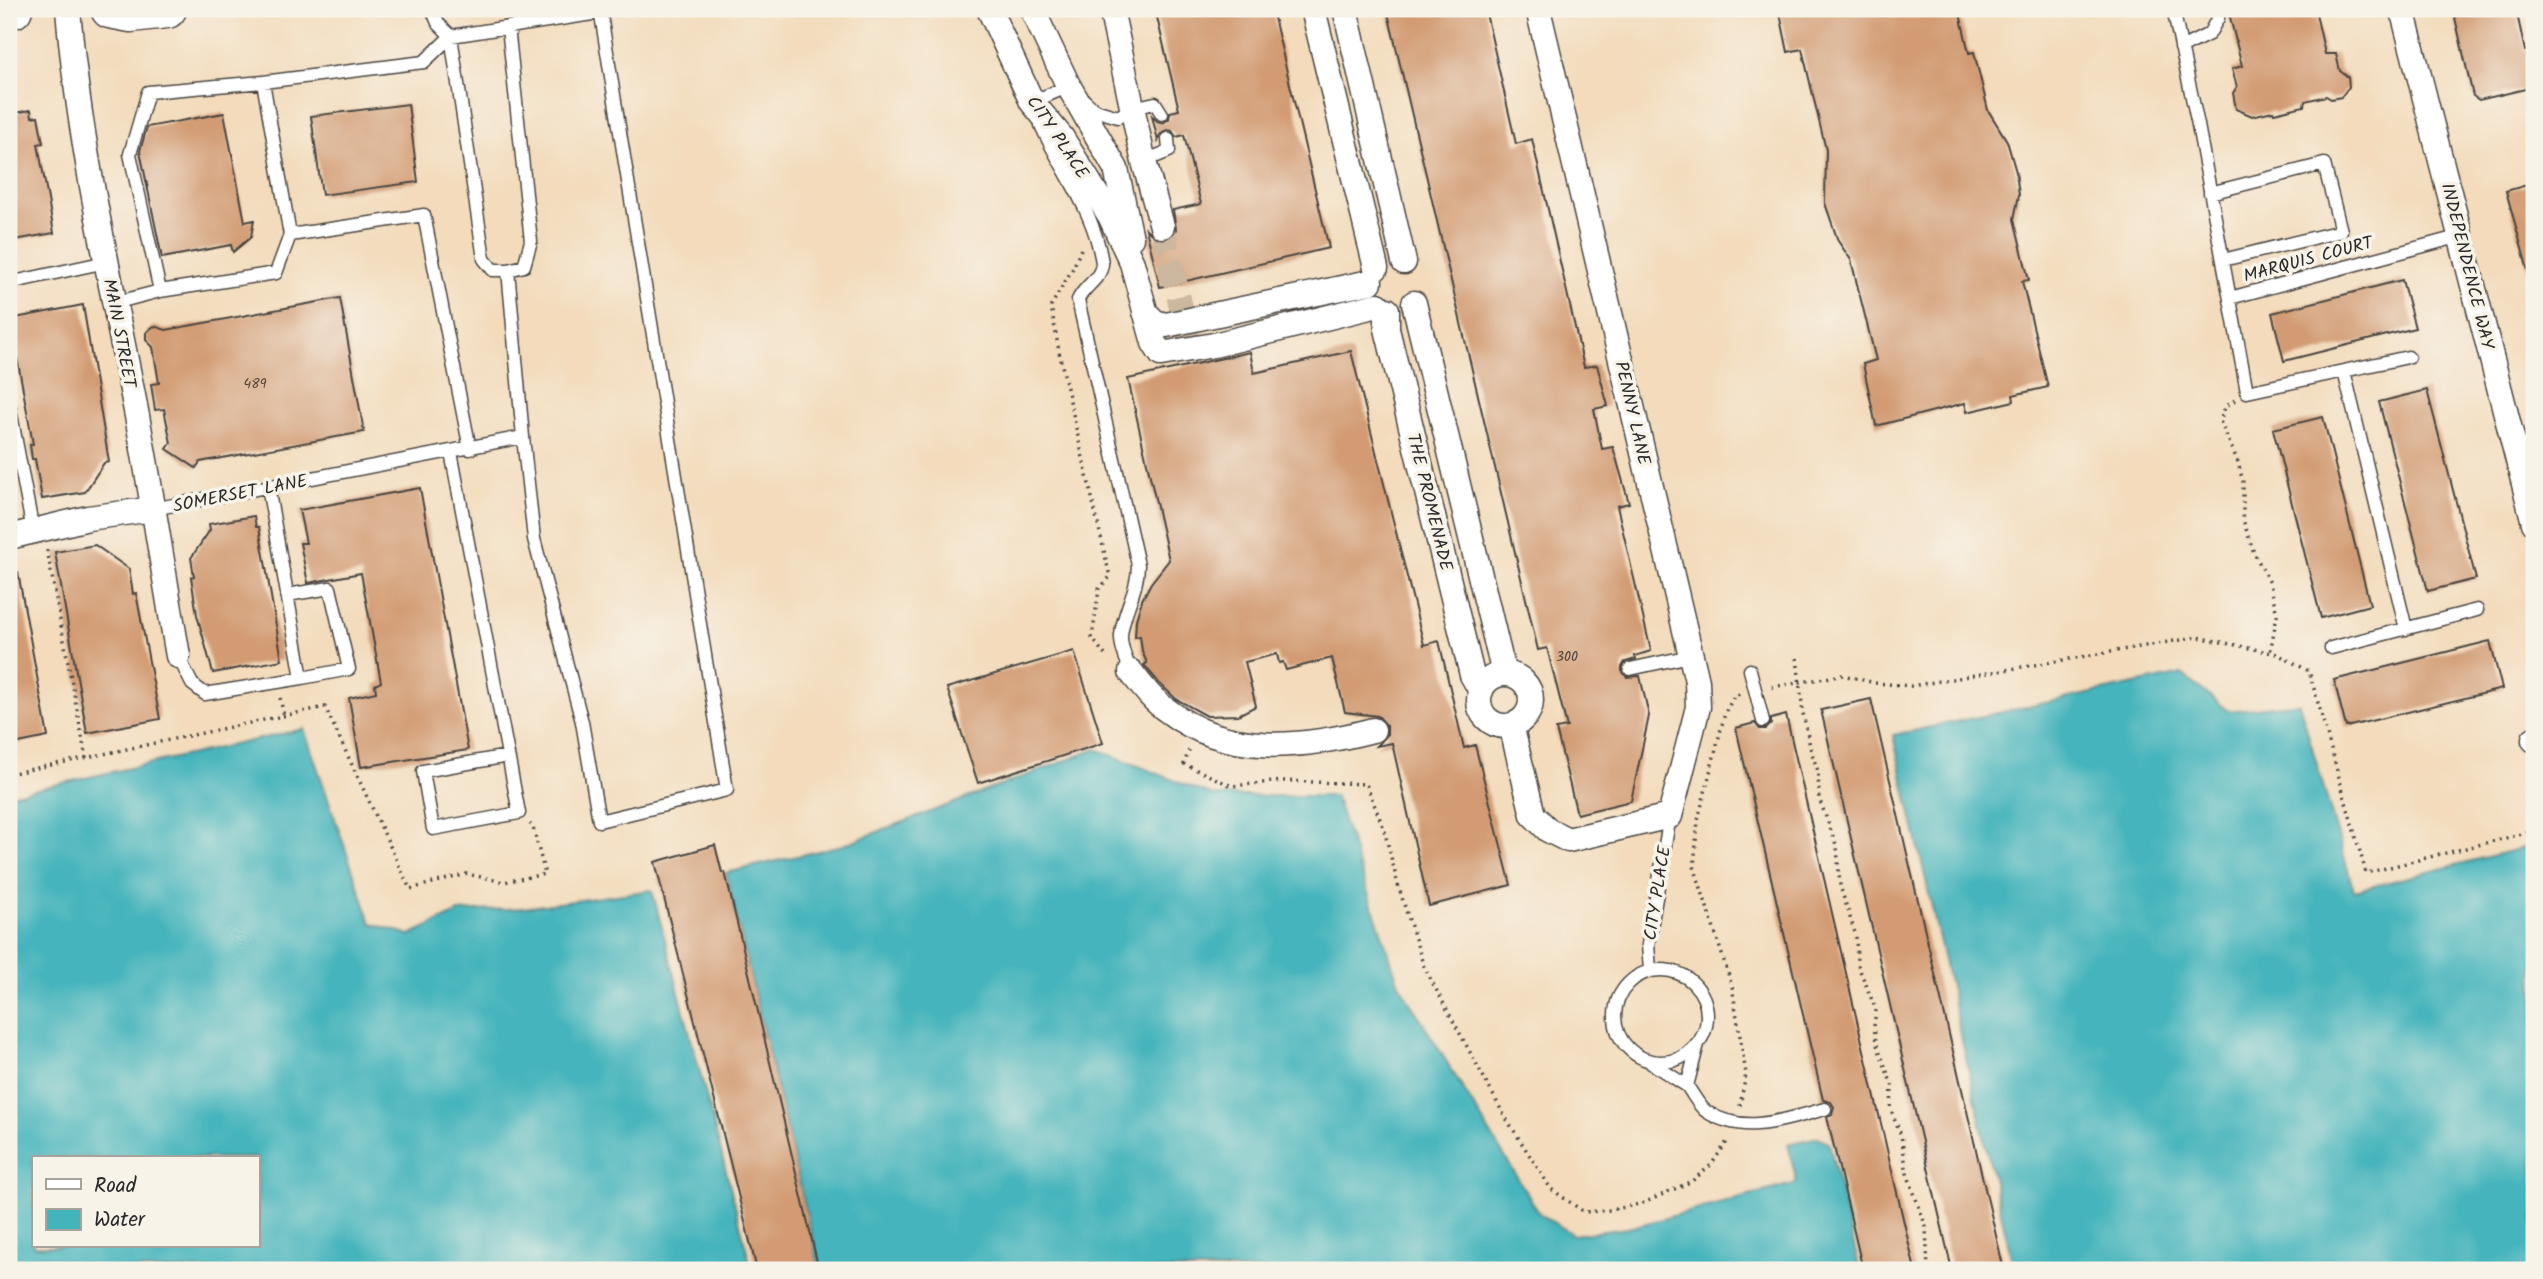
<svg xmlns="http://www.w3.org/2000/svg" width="2543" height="1279" font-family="Kalam,sans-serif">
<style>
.water{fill:#44b4bc;stroke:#387074;stroke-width:2;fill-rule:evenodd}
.building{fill:#d29b73}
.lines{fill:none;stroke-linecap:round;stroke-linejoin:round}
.minor-tunnel{stroke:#cbb89f;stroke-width:24;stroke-dasharray:24 12;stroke-linecap:butt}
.service-casing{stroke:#494541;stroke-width:15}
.minor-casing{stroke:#494541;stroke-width:27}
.primary-casing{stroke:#494541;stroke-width:41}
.path{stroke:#494541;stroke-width:3.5;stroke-dasharray:2 5;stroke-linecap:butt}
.service{stroke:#fff;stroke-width:12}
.minor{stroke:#fff;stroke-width:24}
.primary{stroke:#fff;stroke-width:38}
.labels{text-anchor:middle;stroke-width:7;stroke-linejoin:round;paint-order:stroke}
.number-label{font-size:14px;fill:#55473d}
.street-label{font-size:18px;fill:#2b2b2b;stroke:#f7f3e8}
</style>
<rect width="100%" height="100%" fill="#f7f3e8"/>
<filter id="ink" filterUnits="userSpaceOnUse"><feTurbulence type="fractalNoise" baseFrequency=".0143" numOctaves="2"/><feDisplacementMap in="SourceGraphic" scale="14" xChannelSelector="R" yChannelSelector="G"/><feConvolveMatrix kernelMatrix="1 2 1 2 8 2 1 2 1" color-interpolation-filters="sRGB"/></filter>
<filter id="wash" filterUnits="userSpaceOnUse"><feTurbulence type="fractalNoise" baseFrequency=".00686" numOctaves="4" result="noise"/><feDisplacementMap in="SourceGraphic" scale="28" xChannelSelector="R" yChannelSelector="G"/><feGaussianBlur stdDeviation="1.57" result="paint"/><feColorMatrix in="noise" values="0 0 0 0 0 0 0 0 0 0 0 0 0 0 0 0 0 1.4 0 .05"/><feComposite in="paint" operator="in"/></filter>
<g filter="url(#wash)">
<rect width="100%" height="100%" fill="#f3dbbc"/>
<!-- water -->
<path class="water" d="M2182,674l46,37 71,-8 55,188 180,-46v425h-520l-121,-535z
M304,729l67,194 39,12 49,-23 63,-4 130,-18 100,380h-743v-475zM257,1158v88h-224v-88z
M1096,749l117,47h122l64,188 140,229 34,22 55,-7 169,-45 -9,-39 30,-7 11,6 31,127h-1040l-94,-397 117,-28z"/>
<g id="blocks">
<!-- building -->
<path class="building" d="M1155,9h117l57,239 -169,39 -14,-58 12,11h9l6,-4 3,-7 -3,-19 28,-6 -17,-69 -8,2 -4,-6 -5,-1 -7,5 -2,6 -6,-25 5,5 6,2 6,-4 1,-7 9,-2z
M1387,9h98l31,135 16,-5 52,228 13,-2 11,41 -14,3 8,40 11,-2 16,56 -12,3 34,145 -16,5 1,3 -11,3 -3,5v4l5,6 13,-1 9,40 -18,85 -54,13 -21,-85 11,-2 -20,-79 -9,2z
M1779,9h180l10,44 5,-1 14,58 19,31 9,31 3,23 -5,24 15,61 -7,1 26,106 -35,8 1,6 -47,11 -2,-9 -89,23 -13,-62 13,-4 -25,-100 -13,-19 -13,-38 1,-53 -24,-101 -14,3z
M2228,9h87l10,45h11l4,17 8,6 1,10 -8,10 -10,2 -5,-3 -21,5 -1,5 -30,7 -1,-2 -21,5 -16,-7 -3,-16 4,-6 -5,-18 10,-3z
M2453,9h63l9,42 9,-3v39l-55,13 -6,-4z
M408,104l10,78 -96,13 -11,-79z
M31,110l1,7 6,-1 5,27 -5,1 16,89 -45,8v-127z
M224,113l21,109 9,-2 -3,17 -18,15 -2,-7 -69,13 -22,-107 7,-24z
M2534,183v90l-5,1 -23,-83z
M2402,280l13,48 -131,33 -12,-48z
M340,298l24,134 -164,30 -4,6 -29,-19 4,-6 -7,-34 -9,1 -4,-26 8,-1 -6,-36 -7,-7v-7l4,-4 4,-3 12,4z
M83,305l26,157 -5,1 -19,29 -43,7 -7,-40h-3l-2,-14 3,-1 -23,-125z
M1351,351l73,294 15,-4 25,107 11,-3 36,140 -82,21 -37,-163 -15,3 10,-11v-9l-9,-10 -33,-4 -13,-54 -46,12 -3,-8 -4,1 -2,-9 -32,8 11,44 -18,9 -31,1 -31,-17 -17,-16 -15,-18 3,-2 -5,-12 -2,-15 -5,1 1,-17 6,-20 9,-17 18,-23 -41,-181 122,-27 4,21z
M2427,390l49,189 -48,12 -49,-189z
M2323,417l47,188 -49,13 -48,-189z
M420,488l48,262 -107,17 -12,-69 27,-6 -1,-7 6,-3 -20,-109 -53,10 -8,-40h6l-7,-33z
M254,516l2,11h3l23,133 -69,13 -16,-58 -6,-38 3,-1 -3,-18 19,-28 -1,-6z
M95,545l34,24 4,25 3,-1 24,126 -73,14 -32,-181z
M18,572l30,165 -39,8v-172z
M2490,641l12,48 -156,38 -12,-47z
M1074,651l29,92 -125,40 -31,-95z
M1871,699l133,571h-52l-131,-560z
M1786,715l129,555h-52l-36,-153 5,-2 2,-8 -3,-5 -8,-2 -87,-372 19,-5 5,6h6l5,-5v-5z
M715,845l7,28 3,-1 94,398h-62l-102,-408z"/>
</g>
</g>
<g filter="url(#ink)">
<use href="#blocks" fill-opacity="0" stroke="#494541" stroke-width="2"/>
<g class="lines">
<!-- minor-tunnel -->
<path class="minor-tunnel" d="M1162,226l32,137"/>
<defs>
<path id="service" d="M432,9l6,14 13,13 33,223 9,11h15l16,-4 7,-25 -23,-214
M2173,9l25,116 49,267 161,-35
M2181,48l28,-14 9,-16
M1085,101l10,9 23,7 14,-9 23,-5 7,11
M1033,105l-1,-3 37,-16
M1041,125c18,41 48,79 58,123 1,5 3,12 3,16 -1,15 -19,23 -24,36l60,265c0,26 -15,46 -17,70 -1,12 6,26 10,37
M1143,158l14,-2 12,-5 -1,-12
M2210,193l114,-29 17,67 -118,29
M290,235l134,-20 46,234
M9,283l97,-21
M160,291l-30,-137 18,-62 115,-10 161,-20 27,-26 148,-23
M2230,298l231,-62
M114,303l46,-12 116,-18 14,-38 -27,-153
M2344,371l62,258
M9,404l24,127
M523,437l11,102 48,183 17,99 128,-31 -127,-781
M451,452l68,361 -86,16 -10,-58 85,-15
M153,509l370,-72 -15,-167
M287,595l43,-7 19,81 -47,9
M2331,648l146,-38
M178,656l14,28 13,10 97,-16 -34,-191
M1630,669l60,-13
M1750,670l13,51
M1615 1016a46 46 0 1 1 92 0a46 46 0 1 1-92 0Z
M1650,970l-2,-25 22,-129
M1698,1044l-11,42c6,8 12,21 20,26 38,24 79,7 118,-3
M1651,1063l36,23"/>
<path id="minor" d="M68,9c11,137 43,271 69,407 15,79 27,160 41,240
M989,9l43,93 30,36 48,78 22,47 22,80 7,11 53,-9 164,-40
M1032,9l36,76 48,84 15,69
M1111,9l32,149 19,68
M1313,9l63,259
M1345,9l59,253
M2402,9l132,514
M1414,303l90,371
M1387,310v19l85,346 9,16
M1145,312l10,10 11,3 204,-43
M9,537l79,-19 65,-9
M1131,672c11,14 22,29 37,39 60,46 136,37 205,19
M1479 700a26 26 0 1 1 52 0a26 26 0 1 1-52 0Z
M1511,725l22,90 15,15 20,10 102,-24 28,-109 -1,-26 -159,-672
M2534,739v1"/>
<path id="primary" d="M9,9h4
M110,9l21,4 36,-4"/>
</defs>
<!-- service casing -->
<use href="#service" class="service-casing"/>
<!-- minor casing -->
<use href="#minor" class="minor-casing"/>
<!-- primary casing -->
<use href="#primary" class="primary-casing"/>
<!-- path -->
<path class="path" d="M1081,249l-7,17 -23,40 9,51 50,220 -11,12 -7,49 13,17
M2235,400l-10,7 -5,14 18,41 5,20v38l11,33 16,30 7,32 -7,38
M47,550l39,208
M1797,658l6,55 8,38 7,20 1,27 18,49 3,39 16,50 1,27 19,47 -2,16 2,16 16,43 -1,25 10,25 6,38 19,54 2,43
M1772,687l71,-12 32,8 36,3 287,-49 79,17 32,17 57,202 168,-42
M280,698l4,18
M1189,750l-5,14 48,22 51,-5 83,3 18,45 14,56 26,82 80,148 47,74 33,23 27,-2 33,-7 48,-22 19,-16 18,-26
M9,774l316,-67 85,182 57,-15 37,8 41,-8 -12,-47 -3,-3
M1740,1106l6,-32 -14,-88 -38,-120 4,-46 27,-107 9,-17 6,-2"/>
<!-- service -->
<use href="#service" class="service"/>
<!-- minor -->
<use href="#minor" class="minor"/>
<!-- primary -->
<use href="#primary" class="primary"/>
</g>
</g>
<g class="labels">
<!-- number labels -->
<g class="number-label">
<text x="255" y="388">489</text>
<text x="1567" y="661">300</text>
</g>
<!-- street labels -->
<g class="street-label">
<text transform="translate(1058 137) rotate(56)" y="6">CITY PLACE</text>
<text transform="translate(2308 259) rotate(-15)" y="6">MARQUIS COURT</text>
<text transform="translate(2468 266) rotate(76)" y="6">INDEPENDENCE WAY</text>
<text transform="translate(120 333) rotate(79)" y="6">MAIN STREET</text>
<text transform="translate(1633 413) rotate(77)" y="6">PENNY LANE</text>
<text transform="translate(240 493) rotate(-11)" y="6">SOMERSET LANE</text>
<text transform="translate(1430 502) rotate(76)" y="6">THE PROMENADE</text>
<text transform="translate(1657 893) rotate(-81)" y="6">CITY PLACE</text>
</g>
</g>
<!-- margin -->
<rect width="2543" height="1279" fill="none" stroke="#f7f3e8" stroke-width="35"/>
<!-- legend -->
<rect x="32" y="1156" width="228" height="91" fill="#f7f3e8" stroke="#a5a39c" stroke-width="2"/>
<rect x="46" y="1179" width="35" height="10" fill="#ffffff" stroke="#a5a39c" stroke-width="2"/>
<text x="94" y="1192" font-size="21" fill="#2b2b2b">Road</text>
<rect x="46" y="1209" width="35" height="21" fill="#44b4bc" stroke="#a5a39c" stroke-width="2"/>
<text x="94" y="1226" font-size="21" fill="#2b2b2b">Water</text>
</svg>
